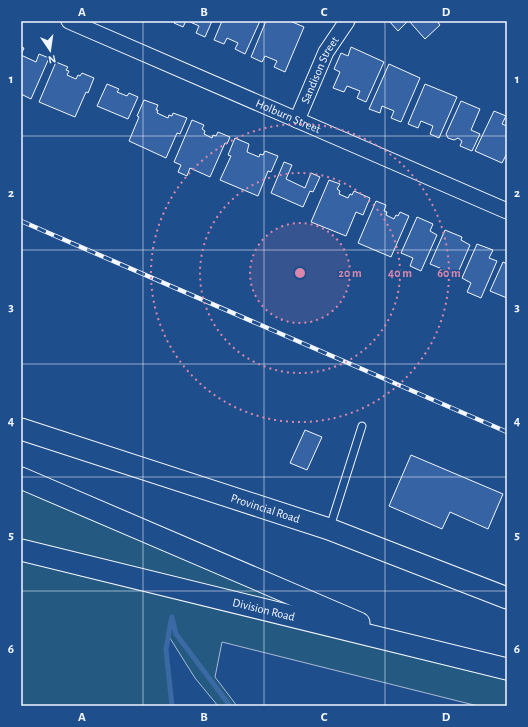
<svg xmlns="http://www.w3.org/2000/svg" width="528" height="727" font-family="'Alegreya Sans',sans-serif">
<style>
.green{fill:#245a82;stroke:#a8bbd7}
.lines{fill:none;stroke-linecap:round;stroke-linejoin:round}
.stream{stroke:#3b69a3;stroke-width:5}
.building{fill:#3563a3;stroke:#f2f6ff}
.service-casing{stroke:#f2f6ff;stroke-width:9}
.minor-casing{stroke:#f2f6ff;stroke-width:17}
.secondary-casing{stroke:#f2f6ff;stroke-width:23}
.service{stroke:#1f4e8c;stroke-width:7}
.minor{stroke:#1f4e8c;stroke-width:15}
.secondary{stroke:#1f4e8c;stroke-width:21}
.rail-casing{stroke:#f2f6ff;stroke-width:4.5}
.rail{stroke:#1f4e8c;stroke-width:3;stroke-dasharray:9;stroke-linecap:butt}
.grid{fill:none;stroke:#f2f6ff;stroke-width:1;stroke-opacity:0.55}
.ring{fill:none;stroke:#da87ad;stroke-width:2;stroke-dasharray:2 4}
.labels{text-anchor:middle;stroke-width:3;stroke-linejoin:round;paint-order:stroke}
.street-label{font-size:12px;fill:#f2f6ff;stroke:#1f4e8c}
.centre{fill:#da87ad;stroke:#1f4e8c;stroke-width:2}
.ring-label{font-size:12px;text-anchor:middle;font-weight:bold;fill:#da87ad;stroke:#1f4e8c;stroke-width:3;stroke-linejoin:round;paint-order:stroke}
.neatline{fill:none;stroke:#f2f6ff;stroke-width:1.5}
.grid-label{font-size:13px;text-anchor:middle;font-weight:bold;fill:#f2f6ff}
</style>
<rect width="100%" height="100%" fill="#1f4e8c"/>
<!-- green -->
<path class="green" d="M21,485l349,147 -349,-90z
M21,555l158,39 328,86v26h-29l-256,-64 -7,35 22,29h-19l-23,-28 -27,-43 -2,15 7,56h-152z"/>
<g class="lines">
<!-- stream -->
<path class="stream" d="M172,617l4,17 54,72
M171,620l-5,30 6,56"/>
</g>
<!-- building -->
<path class="building" d="M175,21h11l-3,6 -9,-4z
M188,21h24l-7,16 -9,-4 3,-7z
M222,21h38l-15,33 -10,-5 3,-6 -11,-5 -3,6 -10,-4z
M266,21h24l14,6 -19,45 -11,-5 3,-6 -12,-5 -3,6 -11,-5z
M389,21h19l-10,10z
M409,21h28l3,4 -15,14z
M21,47l3,1 -3,7 15,7 3,-8 10,4 -18,41 -10,-5z
M351,47l33,15 -18,40 -9,-4 3,-7 -13,-5 -3,6 -11,-4 7,-16 -6,-3 7,-16 7,3z
M56,62l12,5 -2,3 3,1 -2,4 9,4 2,-4 2,1 2,-3 12,5 -6,15 -2,-1 -11,25 -36,-15z
M389,64l31,14 -19,44 -10,-4 3,-7 -12,-5 -2,7 -11,-4z
M107,84l12,5 -2,3 10,4 2,-3 9,4 -10,22 -31,-13z
M425,84l32,13 -18,41 -9,-4 3,-8 -12,-5 -3,7 -10,-4z
M144,100l14,5 -2,5h2l-1,3 11,5 1,-3 3,1 1,-3 14,5 -7,16 -3,-1 -11,25 -37,-17 10,-24 -2,-1z
M461,101l19,8 -9,21 9,4 -8,17 -12,-5 2,-5 -4,-3 -4,2 -6,-2 -2,-4z
M494,111l12,5 -4,8 5,2v27l-5,10 -27,-12z
M192,120l12,5 -2,4 3,2 -1,3 8,4 1,-3 3,1 2,-4 12,5 -3,7 -2,-1 -15,34 -20,-9 -3,8 -9,-4 3,-7 -7,-3z
M235,138l14,6 -2,8 12,5 1,-3 3,1 2,-4 13,5 -7,16 -3,-1 -10,25 -38,-16 11,-24 -3,-1z
M284,162l8,3 -6,14 19,9 6,-15 9,4 -7,15 -3,-1 -7,16 -32,-14z
M329,180l11,4 -3,5 3,2 -1,3 9,4 2,-4 2,1 2,-4 16,7 -7,17 -7,-3 -10,24 -35,-14z
M376,201l10,4 -2,6 3,1 -1,3 8,4 2,-4 2,1 2,-4 9,4 -18,41 -33,-14z
M417,217l16,7 -3,7 7,4 -16,36 -11,-5 3,-8 -12,-5z
M445,230l17,7 -1,3 9,5 -13,30 -27,-11z
M477,244l16,6 -4,8 8,3 -16,37 -14,-6 4,-9 -9,-5z
M503,262l4,2v34l-17,-7z
M305,430l17,7 -15,33 -17,-7z
M411,455l92,39 -15,35 -38,-17 -8,17 -53,-23z"/>
<g class="lines">
<defs>
<path id="service" d="M330,527l32,-101"/>
<g id="minor">
<path id="s1" d="M69,21l438,190"/>
<path id="s2" d="M297,120l29,-68 21,-31"/>
</g>
<g id="secondary">
<path id="s3" d="M21,429l308,100 178,69"/>
<path d="M21,478l338,145"/>
<path id="s4" d="M21,550l486,119"/>
</g>
</defs>
<!-- service casing -->
<use href="#service" class="service-casing"/>
<!-- minor casing -->
<use href="#minor" class="minor-casing"/>
<!-- secondary casing -->
<use href="#secondary" class="secondary-casing"/>
<!-- service -->
<use href="#service" class="service"/>
<!-- minor -->
<use href="#minor" class="minor"/>
<!-- secondary -->
<use href="#secondary" class="secondary"/>
<defs>
<path id="rail" d="M21,221l486,211"/>
</defs>
<!-- rail casing -->
<use href="#rail" class="rail-casing"/>
<!-- rail -->
<use href="#rail" class="rail"/>
</g>
<!-- grid -->
<path class="grid" d="M143,21v685M264,21v685M385,21v685M21,136h486M21,250h486M21,364h486M21,477h486M21,591h486"/>
<!-- distance rings -->
<circle cx="300" cy="273" r="50" fill="#da87ad" fill-opacity=".12"/>
<g class="ring">
<circle cx="300" cy="273" r="50"/>
<circle cx="300" cy="273" r="100"/>
<circle cx="300" cy="273" r="149"/>
</g>
<g class="labels">
<!-- street labels -->
<g class="street-label">
<text dy="4" stroke="none"><textPath href="#s2" startOffset="55">Sandison Street</textPath></text>
<text dy="4" stroke="none"><textPath href="#s1" startOffset="239">Holburn Street</textPath></text>
<text dy="4" stroke="none"><textPath href="#s3" startOffset="257">Provincial Road</textPath></text>
<text dy="4" stroke="none"><textPath href="#s4" startOffset="250">Division Road</textPath></text>
</g>
</g>
<circle cx="300" cy="273" r="6" class="centre"/>
<g class="ring-label">
<text x="350" y="277">20 m</text>
<text x="400" y="277">40 m</text>
<text x="449" y="277">60 m</text>
</g>
<!-- border -->
<rect width="528" height="727" fill="none" stroke="#1f4e8c" stroke-width="44"/>
<!-- north arrow -->
<g transform="translate(50 50) rotate(167)" stroke="#1f4e8c" stroke-width="3" paint-order="stroke">
<path d="M0-3L7 15L0 10L-7 15Z" fill="#f2f6ff"/>
<text y="-6" font-size="11" font-weight="bold" text-anchor="middle" fill="#f2f6ff">N</text>
</g>
<rect x="22" y="22" width="484" height="683" class="neatline"/>
<g class="grid-label">
<text x="82" y="16">A</text>
<text x="204" y="16">B</text>
<text x="324" y="16">C</text>
<text x="446" y="16">D</text>
<text x="11" y="83">1</text>
<text x="517" y="83">1</text>
<text x="11" y="197">2</text>
<text x="517" y="197">2</text>
<text x="11" y="311">3</text>
<text x="517" y="311">3</text>
<text x="11" y="425">4</text>
<text x="517" y="425">4</text>
<text x="11" y="539">5</text>
<text x="517" y="539">5</text>
<text x="11" y="653">6</text>
<text x="517" y="653">6</text>
<text x="82" y="721">A</text>
<text x="204" y="721">B</text>
<text x="324" y="721">C</text>
<text x="446" y="721">D</text>
</g>
</svg>
